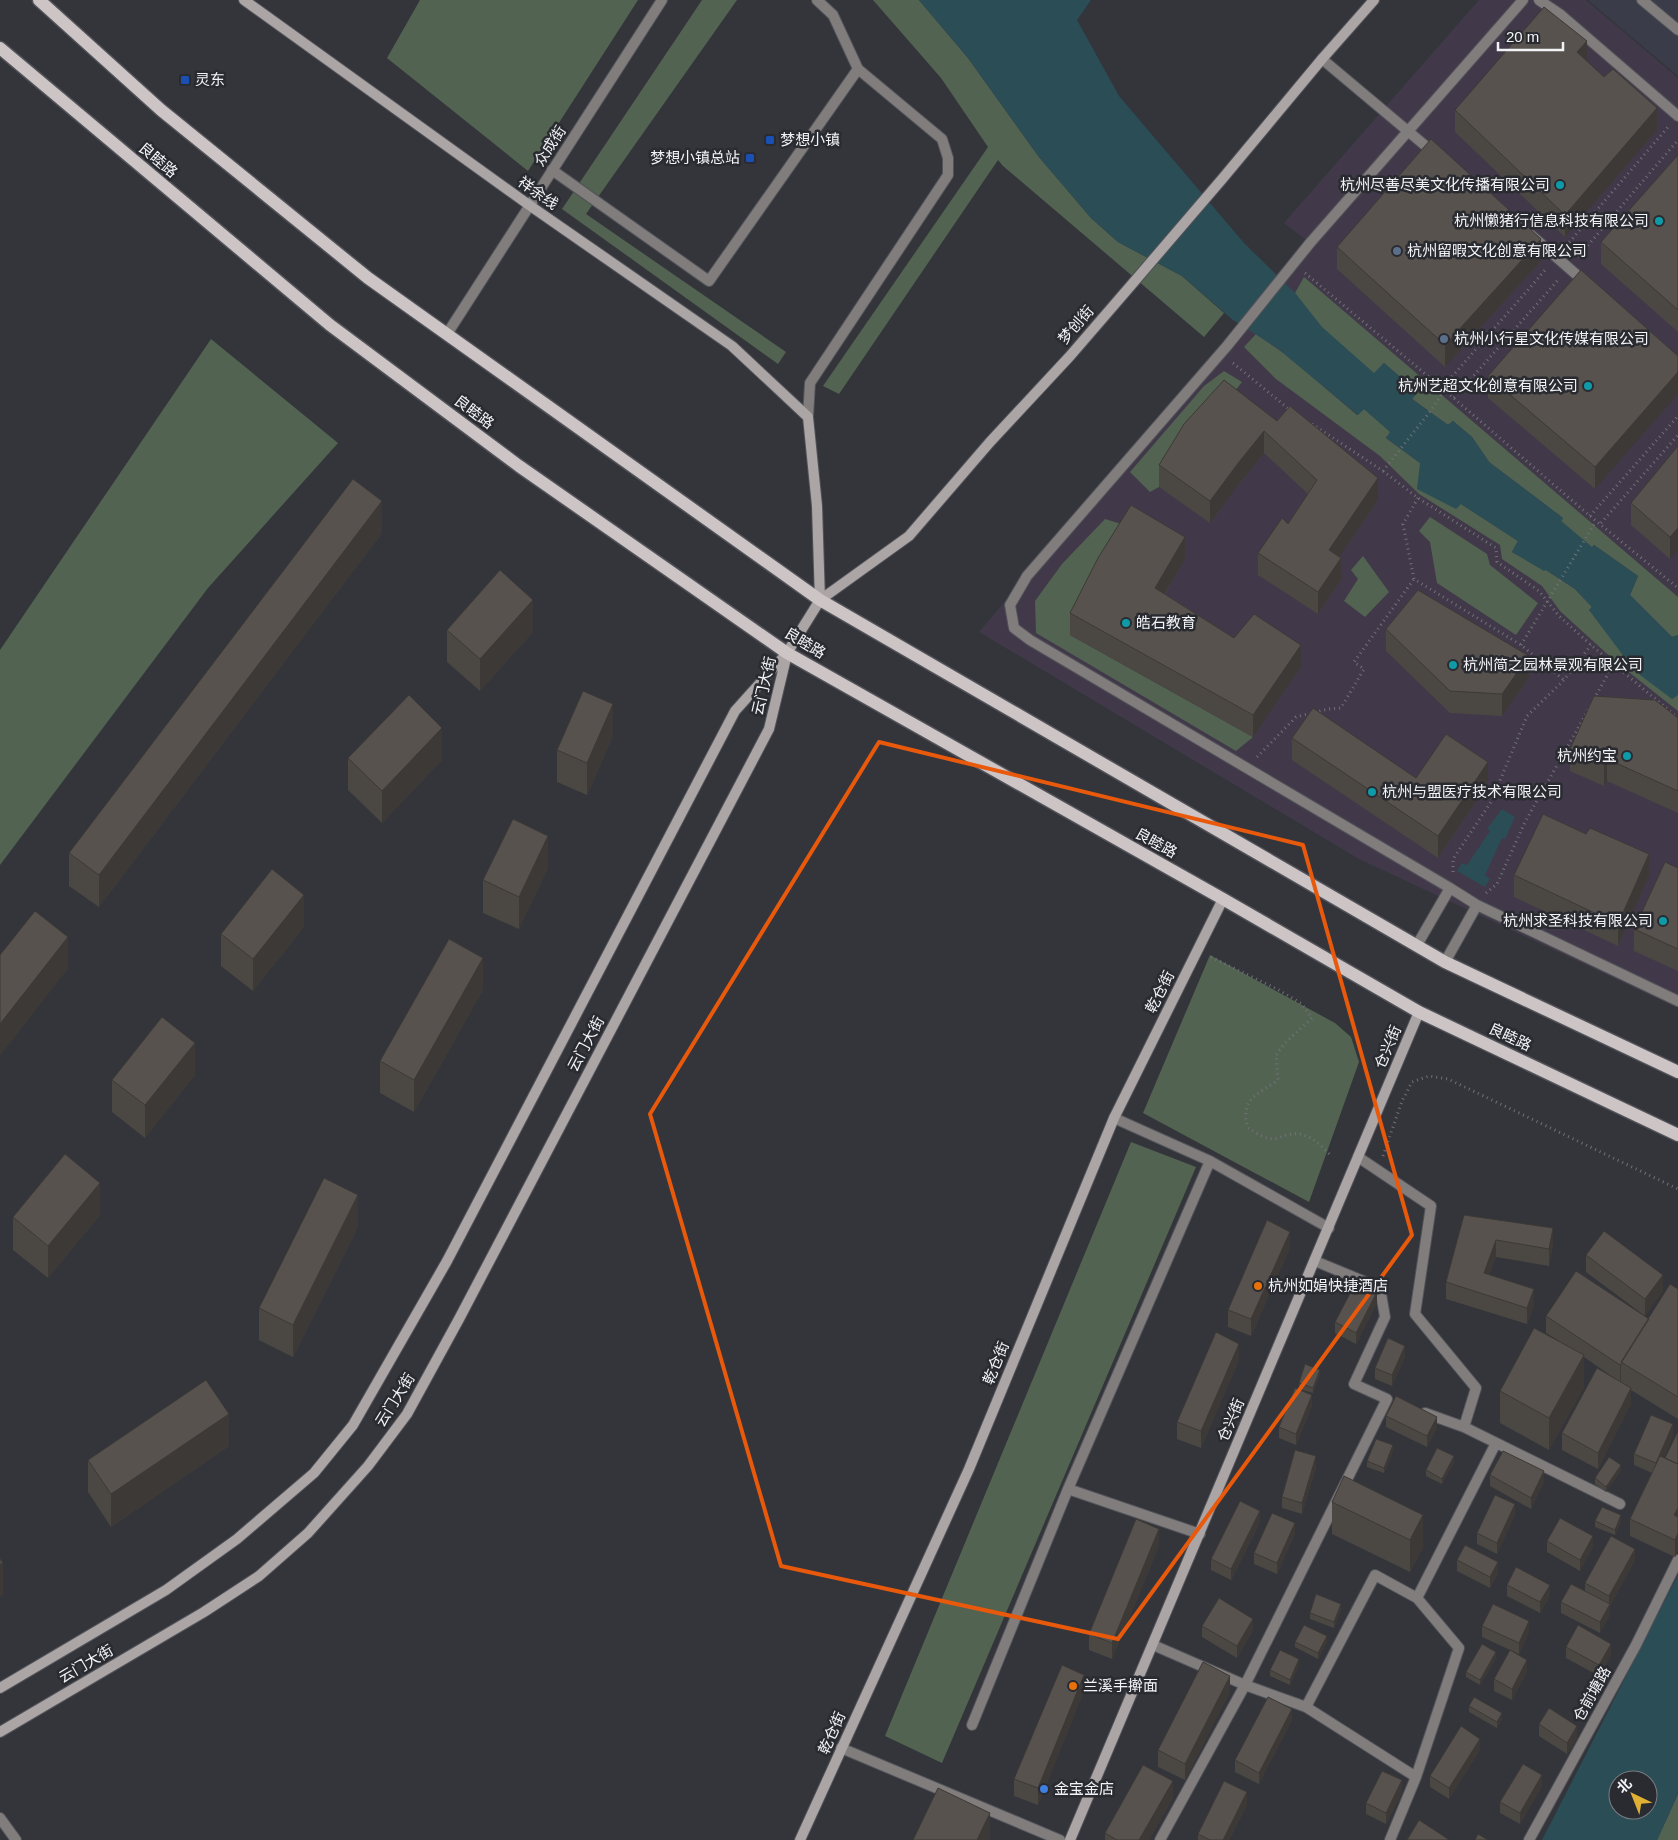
<svg xmlns="http://www.w3.org/2000/svg" width="1678" height="1840" font-family="Helvetica,'Noto Sans SC',sans-serif">
<style>
.commercial{fill:#413949}
.built{fill:#3a3d49}
.green{fill:#526351}
.water{fill:#2b4d56;fill-rule:evenodd}
.lines{fill:none;stroke-linecap:round;stroke-linejoin:round}
.lane-casing{stroke:#525359;stroke-width:12}
.street-casing{stroke:#525359;stroke-width:12}
.secondary-casing{stroke:#525359;stroke-width:12}
.primary-casing{stroke:#525359;stroke-width:15}
.path{stroke:#717278;stroke-width:3;stroke-dasharray:1 4;stroke-linecap:butt}
.lane{stroke:#817d7d;stroke-width:10}
.street{stroke:#817d7d;stroke-width:10}
.secondary{stroke:#aca5a5;stroke-width:10}
.primary{stroke:#cdc4c5;stroke-width:12}
.wall{fill:#4b4742}
.shaded-wall{fill:#3d3936}
.building{fill:#57524d;stroke:#3d3936}
.marked{fill:none;stroke:#e8590c;stroke-width:4;stroke-linejoin:round}
.transit-dot{fill:#1a4fb4;stroke:#292b31;stroke-width:2}
.culture-dot{fill:#0f9aa8;stroke:#292b31;stroke-width:2}
.service-dot{fill:#5c6f8a;stroke:#292b31;stroke-width:2}
.food-dot{fill:#e8710a;stroke:#292b31;stroke-width:2}
.shop-dot{fill:#3f7fe0;stroke:#292b31;stroke-width:2}
.labels{text-anchor:middle;stroke-width:5;stroke-linejoin:round;paint-order:stroke}
.poi-label{font-size:15px;fill:#f2f3f7;stroke:#292b31;text-anchor:start}
.street-label{font-size:15px;fill:#f2f3f7;stroke:#292b31}
</style>
<rect width="100%" height="100%" fill="#33353b"/>
<!-- commercial -->
<path class="commercial" d="M1479,0h107l92,78v930l-319,-149 -380,-227 331,-389 -26,-20z"/>
<!-- built -->
<path class="built" d="M1588,0h90v76z"/>
<!-- green -->
<path class="green" d="M420,0h218l-110,171 -141,-113z
M702,0h35l-151,214 200,138 -8,12 -216,-155z
M873,0h46l49,58 71,99 52,61 27,24 64,34 42,37 -20,24 -201,-171 -5,-6 -159,234 -16,-8 165,-239 -47,-69z
M1304,277l374,320v38l-6,2 -42,-42 8,-19 -44,-31 -2,3 -31,-27 2,-3 -74,-56 -17,-25 -19,-16 -5,4 -36,-26 5,-7 -33,-29 -10,11 -52,-46 -27,-35z
M1256,334l29,20 72,61 7,-6 27,23 -5,6 34,25 41,41 57,37 -6,11 34,18 29,19 17,18 -3,3 89,85v16l-62,-49 -56,-51 -18,-25 -40,-27 -2,-14 -81,-51 -39,-38 -104,-77 -32,-32z
M211,339l127,104 -130,145 -208,277v-215z
M1224,371l18,11 -83,105 -9,5 -20,-20 74,-86z
M1430,517l57,37 3,11 48,38 -22,32 -79,-52 -7,-41 -11,-11z
M1105,519l26,8 -61,108 183,102 -17,14 -200,-118 -1,-32 27,-37z
M1363,556l26,36 -24,25 -21,-16 14,-22 -7,-9z
M1210,955l125,68 16,14 8,25 -50,140 -166,-89z
M1131,1142l65,25 -254,596 -57,-27z
M1678,1794v46h-21z"/>
<!-- water -->
<path class="water" d="M919,0h172l-14,20 42,76 125,147 51,50 27,34 52,46 10,-10 34,29 -6,7 36,26 5,-4 19,16 18,26 73,55 -2,3 31,26 2,-2 44,31 -8,19 42,42 6,-2v60l-6,4 -32,-24 -12,-13 -39,-52 3,-3 -17,-18 -29,-19 -2,1 -32,-19 6,-11 -57,-37 -5,5 -39,-20 3,-26 -34,-25 4,-6 -26,-23 -6,6 -81,-67 -44,-28 -51,-44 -64,-34 -27,-24 -52,-61 -71,-99z
M1502,809l13,8 -10,22 -3,-1 -17,37 5,4 -5,8 -28,-16 5,-8 5,2 23,-34 -3,-2z
M1678,1575v219l-21,46h-115zM1618,1780h30v30h-30z"/>
<g class="lines">
<defs>
<path id="lane" d="M1539,0l22,15 117,101
M1642,0l36,30
M1322,59l112,94
M552,170l157,111 149,-212
M1531,235l55,48
M808,417l2,-34 138,-208v-17l-6,-19 -84,-70 -25,-54 -16,-15
M1450,888l27,17
M1417,945l33,-57 -420,-248 -16,-12 -4,-23 17,-29 200,-230 83,-103 213,-243
M1445,962l32,-57 201,96
M1114,1118l96,43 119,67
M1358,1157l73,49 -16,108 61,74 -12,39 156,77
M1425,1413l39,14
M1068,1489l132,45
M1153,1645l92,40 61,22 69,-132 42,23 79,-155
M1306,1707l110,70
M972,1725l96,-236 142,-328
M1160,1840l85,-155 142,-286 -33,-15 31,-67 -5,-29 -65,-27
M1390,1840l26,-63 43,-129 -42,-50
M1529,1840l107,-195 42,-85"/>
<path id="street" d="M447,334l215,-334
M841,1748l219,92
M0,1818l16,22"/>
<path id="secondary" d="M244,0l285,205 203,141 76,71 9,89 3,94
M0,1688l166,-98 71,-51 77,-66 39,-48 94,-164 288,-550 52,-58 33,-53 89,-64 81,-94 80,-86 63,-73 90,-105 99,-119 52,-59
M0,1732l204,-120 55,-36 49,-43 60,-67 39,-52 52,-95 310,-590 18,-75
M800,1840l169,-371 145,-351 109,-219
M1070,1840l349,-828"/>
<path id="primary" d="M39,0l122,110 207,168 452,322 625,362 233,110
M0,48l330,277 189,141 268,187 436,246 196,113 259,123"/>
</defs>
<!-- lane casing -->
<use href="#lane" class="lane-casing"/>
<!-- street casing -->
<use href="#street" class="street-casing"/>
<!-- secondary casing -->
<use href="#secondary" class="secondary-casing"/>
<!-- primary casing -->
<use href="#primary" class="primary-casing"/>
<!-- path -->
<path class="path" d="M1566,246l102,-119
M1578,257l100,-117
M1305,273l137,115 148,128 88,72
M1233,363l57,47
M1442,388l105,-120
M1454,398l105,-119
M1312,424l71,47 49,-62 12,-19
M1383,471l35,27 78,50 1,14 42,29 20,25 32,29 87,73
M1418,498l-15,26 11,55 107,66 43,35
M1590,516l88,-100
M1601,523l77,-88
M1521,645l75,-124
M1594,699l19,-34
M1257,757l39,-40 32,-8 13,-1 23,-39 -10,-7 60,-83
M1453,872v-13l38,-57 36,-86 37,-36 27,-35
M1486,893l11,-9 28,-62 66,-117
M1211,957l66,32 25,15 10,14 -28,26 -8,11 2,25c-19,14 -39,18 -30,48 7,4 16,11 25,11 6,0 12,-5 19,-5 16,-2 29,11 39,22
M1383,1156l19,-55 10,-19 17,-6 19,3 230,110"/>
<!-- lane -->
<use href="#lane" class="lane"/>
<!-- street -->
<use href="#street" class="street"/>
<!-- secondary -->
<use href="#secondary" class="secondary"/>
<!-- primary -->
<use href="#primary" class="primary"/>
</g>
<!-- wall -->
<path class="wall" d="M1587,61l70,69 -92,107 -110,-105v-22z
M1678,155v177l-77,-68v-22z
M1337,247l204,14 -96,106 -108,-98z
M1678,356l-83,133 -107,-91v-22z
M1224,380l154,120 -39,57 2,23 -23,34 -60,-39v-22l30,-29 20,-30 -44,-41 -25,31 -29,39 -51,-36v-22z
M1678,446l-8,113 -39,-34v-22z
M382,533l-283,374 -30,-21v-33z
M1185,559l-20,35 69,44 67,29 -48,70 -183,-102v-22z
M1386,629l143,49 -27,38 -52,-3 -64,-62z
M447,630l86,2 -53,59 -33,-29z
M1678,718v95l-71,-32 -3,5 -34,-15v-22z
M613,736l-26,59 -30,-13v-32z
M1292,738l124,40 72,6 -50,74 -146,-98z
M348,758l94,2 -60,63 -34,-33z
M548,868l-29,61 -36,-16v-33z
M1678,868v103l-44,-20v-22z
M1514,875l135,1 -31,70 -104,-49z
M304,927l-51,64 -32,-25v-32z
M483,990l-69,122 -34,-19v-32z
M195,1075l-50,63 -33,-26v-32z
M100,1215l-52,63 -35,-28v-33z
M1464,1215l89,30 -4,21 -53,-9 -7,17 45,32 -7,18 -81,-25v-17z
M358,1227l-65,130 -34,-17v-32z
M1290,1248l-39,88 -23,-9v-17z
M1586,1255l77,36 -18,25 -59,-44z
M1678,1289v130l-47,-29v14l-33,65 -36,-19v-17l59,-51v-2l-1,2 -36,-25v30l-35,63 -49,-27v-32l59,-50 -13,-8v-17l103,3z
M1377,1303l-21,41 -21,-11v-11z
M1405,1357l-13,29 -17,-7v-11z
M1239,1360l-38,88 -24,-9v-17z
M1320,1375l-7,18 -14,-4v-6z
M1312,1406l-16,39 -17,-7v-11z
M1386,1416l51,12 -10,19 -41,-20z
M1678,1431v119l-3,7 -45,-21v-17l22,-46 -18,-8v-11l39,-19 -9,22 1,1z
M229,1446l-118,81 -23,-35v-32z
M1393,1451l-9,22 -17,-6v-6z
M1454,1462l-12,22 -16,-8v-6z
M1316,1467l-14,47 -20,-6v-11z
M1621,1470l-15,22 -11,-8v-6z
M1490,1475l54,7 -13,27 -41,-23z
M1344,1476l79,71 -13,25 -78,-38v-32z
M1515,1515l-18,39 -20,-10v-11z
M1595,1521h26l-6,14 -20,-8z
M1260,1522l-29,58 -20,-10v-11z
M1295,1534l-18,40 -23,-10v-11z
M1547,1541l46,6 -13,24 -33,-19z
M1159,1546l-47,113 -23,-9v-16z
M1457,1560l41,13 -8,15 -33,-17z
M1635,1560l-25,46v9l-10,18 -39,-20v-11l24,-11v-8z
M1507,1585l43,11 -10,17 -33,-17z
M1341,1609l-7,19 -24,-9v-6z
M1202,1626l51,4 -16,28 -35,-21z
M1482,1626l47,6 -10,22 -37,-17z
M1295,1642h32l-9,17 -23,-12z
M1566,1647l45,8 -12,21 -33,-18z
M1496,1658l-16,27 -14,-8v-5z
M1299,1665l-9,20 -20,-9v-6z
M1527,1671l-15,29 -18,-9v-12z
M1084,1691l-46,114 -24,-9v-17z
M1230,1692l-45,88 -27,-13v-17z
M1469,1706l33,13 -5,9 -28,-16z
M1292,1720l-33,64 -24,-12v-12z
M1539,1724l38,14 -10,16 -28,-18z
M1480,1750l-31,49 -19,-12v-11z
M1542,1786l-22,38 -20,-11v-11z
M1402,1792l-16,32 -20,-10v-11z
M1173,1798l-24,42h-44v-7z
M1247,1804l-18,36h-31v-6z"/>
<!-- shaded-wall -->
<path class="shaded-wall" d="M1587,41v22l-10,-11z
M1657,108v22l-92,107v-22z
M1541,239v22l-96,106v-22z
M1678,372v22l-83,95v-22z
M1264,431v22l-25,31 -29,39v-22l29,-39z
M1378,478v22l-49,72v-22z
M382,501v32l-283,374v-32z
M1678,528v22l-8,9v-22z
M1185,537v22l-30,51v-22z
M1341,558v22l-23,34v-22z
M533,600v32l-53,59v-32z
M1301,645v22l-48,70v-22z
M1529,656v22l-27,38v-22z
M613,704v32l-26,59v-32z
M442,728v32l-60,63v-32z
M1607,759v22l-3,5v-22z
M1488,762v22l-50,74v-22z
M548,836v32l-29,61v-32z
M1649,854v22l-31,70v-22z
M304,895v32l-51,64v-32z
M68,937v32l-68,87v-32z
M483,958v32l-69,122v-32z
M195,1043v32l-50,63v-33z
M100,1183v32l-52,63v-32z
M358,1195v32l-65,130v-32z
M1553,1228v17l-4,21v-17z
M1290,1232v16l-39,88v-17z
M1496,1240v17l-12,32v-16z
M1663,1275v16l-18,25v-17z
M1534,1289v17l-7,18v-16z
M1377,1292v11l-21,41v-11z
M1239,1344v16l-38,88v-17z
M1405,1346v11l-13,29v-11z
M1584,1355v32l-35,63v-32z
M1621,1363v17l-1,2v-17z
M1320,1370v5l-7,18v-5z
M1631,1388v16l-33,65v-16z
M1312,1395v11l-16,39v-11z
M229,1414v32l-118,81v-33z
M1437,1417v11l-10,19v-11z
M1673,1424v11l-17,40v-12z
M1393,1445v6l-9,22v-5z
M1316,1456v11l-14,47v-11z
M1454,1456v6l-12,22v-5z
M1621,1465v5l-15,22v-5z
M1544,1471v11l-13,27v-11z
M1515,1504v11l-18,39v-11z
M1678,1508v16l-4,-9z
M1260,1511v11l-29,58v-11z
M1423,1515v32l-13,25v-32z
M1621,1515v6l-6,14v-5z
M1295,1523v11l-18,40v-11z
M1159,1529v17l-47,113v-16z
M1678,1533v17l-3,7v-17z
M1593,1536v11l-13,24v-11z
M1635,1549v11l-25,46v9l-10,18v-11l9,-17v-9z
M1498,1562v11l-8,15v-11z
M3,1563v33l-3,1v-32z
M1550,1585v11l-10,17v-11z
M1341,1604v5l-7,19v-6z
M1253,1619v11l-16,28v-12z
M1529,1621v11l-10,22v-11z
M1327,1636v6l-9,17v-6z
M1611,1644v11l-12,21v-11z
M1496,1652v6l-16,27v-5z
M1299,1659v6l-9,20v-5z
M1527,1660v11l-15,29v-11z
M1084,1675v16l-46,114v-17z
M1230,1676v16l-45,88v-16z
M1292,1709v11l-33,64v-11z
M1502,1713v6l-5,9v-6z
M1577,1726v12l-10,16v-11z
M1480,1739v11l-31,49v-11z
M1542,1775v11l-22,38v-11z
M1402,1780v12l-16,32v-11z
M1173,1781v17l-24,42h-10z
M1247,1792v12l-18,36h-6z
M990,1813v27h-13z"/>
<!-- building -->
<path class="building" d="M1544,7l43,34 -10,11 27,25 9,-8 44,39 -92,107 -110,-105z
M1431,139l110,100 -96,106 -108,-98z
M1678,155v155l-77,-68z
M1581,270l97,86v16l-83,95 -107,-91z
M1224,380l53,41 13,-15 88,72 -49,72 12,8 -23,34 -60,-39 24,-35 6,6 29,-44 -53,-49 -25,31 -29,39 -51,-36 25,-41z
M1678,446v82l-8,9 -39,-34z
M353,479l29,22 -283,374 -30,-22z
M1131,505l54,32 -30,51 79,50 20,-24 47,31 -48,70 -183,-102 28,-55z
M500,570l33,30 -53,59 -33,-29z
M1418,590l111,66 -27,38 -52,-3 -64,-62z
M583,691l30,13 -26,59 -30,-13z
M409,695l33,33 -60,63 -34,-33z
M1594,696l61,4 23,18v73l-71,-32 -3,5 -34,-15z
M1313,708l103,70 30,-44 42,28 -50,74 -146,-98z
M1543,814l43,20 4,-6 59,26 -31,70 -104,-49z
M513,819l35,17 -29,61 -36,-17z
M1665,862l13,6v81l-44,-20z
M272,869l32,26 -51,64 -32,-25z
M35,911l33,26 -68,87v-69z
M449,939l34,19 -69,122 -34,-19z
M162,1017l33,26 -50,62 -33,-25z
M65,1154l35,29 -52,63 -35,-29z
M324,1178l34,17 -65,130 -34,-17z
M1464,1215l89,13 -4,21 -53,-9 -12,33 50,16 -7,19 -81,-26z
M1267,1220l23,12 -39,87 -23,-9z
M1604,1231l59,44 -18,24 -59,-44z
M1576,1271l73,48 -29,46 -74,-49z
M1356,1282l21,10 -21,41 -21,-11z
M1670,1284l8,5v108l-57,-35z
M1534,1328l50,27 -35,63 -49,-27z
M1216,1332l23,12 -38,87 -24,-9z
M1388,1338l17,8 -13,29 -17,-7z
M1305,1364l15,6 -7,18 -14,-5z
M1597,1368l34,20 -33,65 -36,-20z
M206,1380l23,34 -118,80 -23,-34z
M1295,1388l17,7 -16,39 -17,-7z
M1396,1396l41,21 -10,19 -41,-20z
M1651,1415l22,9 -17,39 -22,-9z
M1678,1431v33l-13,-6z
M1376,1439l17,6 -9,23 -17,-7z
M1437,1448l17,8 -12,23 -16,-9z
M1295,1450l21,6 -14,47 -20,-6z
M1503,1451l41,20 -13,27 -41,-23z
M1660,1456l18,8v44l-4,7 4,2v16l-3,7 -45,-21z
M1609,1457l12,8 -15,22 -11,-9z
M1344,1476l79,39 -13,25 -78,-38z
M1495,1495l20,9 -18,39 -20,-10z
M1240,1501l20,10 -29,58 -20,-10z
M1602,1507l19,8 -6,15 -20,-9z
M1272,1513l23,10 -18,40 -23,-10z
M1560,1518l33,18 -13,24 -33,-19z
M1136,1519l23,10 -47,114 -23,-9z
M1611,1536l24,13 -26,47 -24,-13z
M1465,1545l33,17 -8,15 -33,-17z
M0,1558l3,5 -3,2z
M1516,1567l34,18 -10,17 -33,-17z
M1571,1584l39,20 -10,18 -39,-20z
M1316,1594l25,10 -7,18 -24,-9z
M1219,1598l34,21 -16,27 -35,-20z
M1493,1604l36,17 -10,22 -37,-17z
M1304,1625l23,11 -9,17 -23,-11z
M1578,1625l33,19 -12,21 -33,-18z
M1482,1644l14,8 -16,28 -14,-8z
M1280,1650l19,9 -9,21 -20,-10z
M1510,1650l17,10 -15,29 -18,-10z
M1203,1662l27,14 -45,88 -27,-14z
M1062,1665l22,10 -46,113 -24,-9z
M1268,1697l24,12 -33,64 -24,-13z
M1474,1697l28,16 -5,9 -28,-16z
M1549,1708l28,18 -10,17 -28,-19z
M1461,1726l19,13 -31,49 -19,-12z
M1523,1764l19,11 -22,38 -20,-11z
M1143,1765l30,16 -34,59h-22l-12,-7z
M1382,1771l20,9 -16,33 -20,-10z
M1224,1781l23,11 -24,48h-13l-12,-6z
M938,1788l52,25 -13,27h-64z
M1419,1820l29,19 -1,1h-40z
M1478,1834l10,6h-13z"/>
<!-- marked area -->
<path class="marked" d="M879,742l424,103 109,390 -294,404 -337,-73 -131,-452z"/>
<!-- markers -->
<g class="transit-dot">
<rect x="180" y="75" width="10" height="10" rx="2.5"/>
<rect x="765" y="135" width="10" height="10" rx="2.5"/>
<rect x="745" y="153" width="10" height="10" rx="2.5"/>
</g>
<g class="culture-dot">
<circle cx="1560" cy="185" r="5"/>
<circle cx="1659" cy="221" r="5"/>
<circle cx="1588" cy="386" r="5"/>
<circle cx="1126" cy="623" r="5"/>
<circle cx="1453" cy="665" r="5"/>
<circle cx="1627" cy="756" r="5"/>
<circle cx="1372" cy="792" r="5"/>
<circle cx="1663" cy="921" r="5"/>
</g>
<g class="service-dot">
<circle cx="1397" cy="251" r="5"/>
<circle cx="1444" cy="339" r="5"/>
</g>
<g class="food-dot">
<circle cx="1258" cy="1286" r="5"/>
<circle cx="1073" cy="1686" r="5"/>
</g>
<circle class="shop-dot" cx="1044" cy="1789" r="5"/>
<g class="labels">
<!-- poi labels -->
<g class="poi-label">
<text x="195" y="85">灵东</text>
<text x="780" y="145">梦想小镇</text>
<text x="740" y="163" text-anchor="end">梦想小镇总站</text>
<text x="1550" y="190" text-anchor="end">杭州尽善尽美文化传播有限公司</text>
<text x="1649" y="226" text-anchor="end">杭州懒猪行信息科技有限公司</text>
<text x="1407" y="256">杭州留暇文化创意有限公司</text>
<text x="1454" y="344">杭州小行星文化传媒有限公司</text>
<text x="1578" y="391" text-anchor="end">杭州艺超文化创意有限公司</text>
<text x="1136" y="628">皓石教育</text>
<text x="1463" y="670">杭州简之园林景观有限公司</text>
<text x="1617" y="761" text-anchor="end">杭州约宝</text>
<text x="1382" y="797">杭州与盟医疗技术有限公司</text>
<text x="1653" y="926" text-anchor="end">杭州求圣科技有限公司</text>
<text x="1268" y="1291">杭州如娟快捷酒店</text>
<text x="1083" y="1691">兰溪手擀面</text>
<text x="1054" y="1794">金宝金店</text>
</g>
<!-- street labels -->
<g class="street-label">
<text transform="translate(550 146) rotate(-57)" y="5">众成街</text>
<text transform="translate(158 160) rotate(40)" y="5">良睦路</text>
<text transform="translate(538 193) rotate(35)" y="5">祥余线</text>
<text transform="translate(1076 325) rotate(-49)" y="5">梦创街</text>
<text transform="translate(474 412) rotate(37)" y="5">良睦路</text>
<text transform="translate(805 643) rotate(31)" y="5">良睦路</text>
<text transform="translate(764 686) rotate(-77)" y="5">云门大街</text>
<text transform="translate(1156 843) rotate(29)" y="5">良睦路</text>
<text transform="translate(1160 992) rotate(-63)" y="5">乾仓街</text>
<text transform="translate(1510 1037) rotate(25)" y="5">良睦路</text>
<text transform="translate(586 1044) rotate(-62)" y="5">云门大街</text>
<text transform="translate(1388 1047) rotate(-67)" y="5">仓兴街</text>
<text transform="translate(996 1363) rotate(-68)" y="5">乾仓街</text>
<text transform="translate(395 1400) rotate(-58)" y="5">云门大街</text>
<text transform="translate(1231 1420) rotate(-67)" y="5">仓兴街</text>
<text transform="translate(86 1664) rotate(-30)" y="5">云门大街</text>
<text transform="translate(1592 1694) rotate(-61)" y="5">仓前塘路</text>
<text transform="translate(832 1733) rotate(-66)" y="5">乾仓街</text>
</g>
</g>
<!-- north arrow -->
<g transform="translate(1633 1795) rotate(317)"><circle r="24" fill="#292b31" stroke="#797b80"/>
<path d="M0-4L9 19L0 12L-9 19Z" fill="#e0b034"/>
<text y="-8" font-size="14" font-weight="bold" text-anchor="middle" fill="#f2f3f7">北</text>
</g>
<!-- scale -->
<path d="M1498 42v8h65v-8" fill="none" stroke="#f2f3f7" stroke-width="2.5"/>
<text x="1506" y="42" font-size="15" fill="#f2f3f7" stroke="#292b31" stroke-width="4" paint-order="stroke">20 m</text>
</svg>
